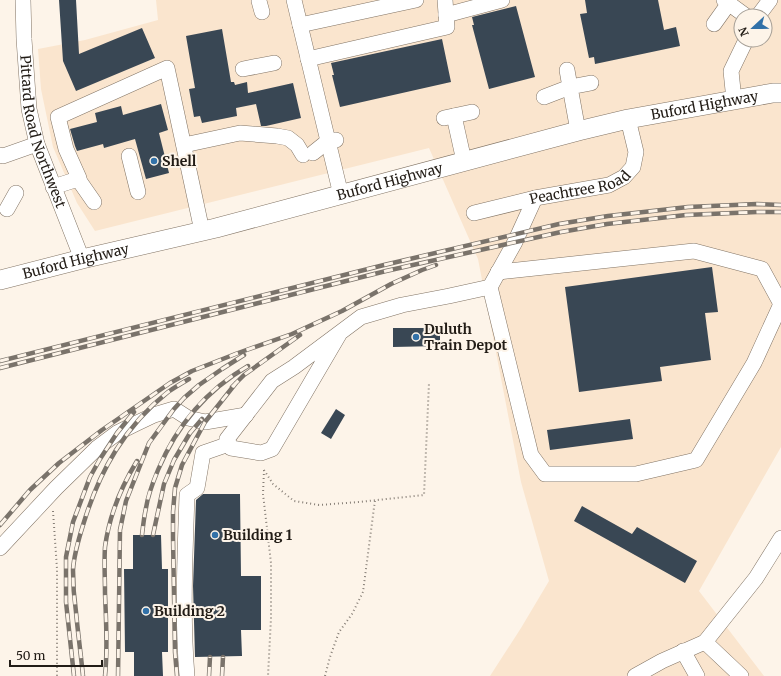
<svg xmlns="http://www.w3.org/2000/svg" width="781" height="676" font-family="Merriweather,serif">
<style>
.built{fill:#fae5ce;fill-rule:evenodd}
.building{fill:#394754}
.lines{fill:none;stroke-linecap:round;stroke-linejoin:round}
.minor-casing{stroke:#827465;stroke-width:16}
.major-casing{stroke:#827465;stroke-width:20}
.path{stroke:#867e76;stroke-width:2;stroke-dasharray:1 3;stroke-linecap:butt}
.minor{stroke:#fff;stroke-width:15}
.major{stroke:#fff;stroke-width:19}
.rail-casing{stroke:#7a736b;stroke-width:4.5}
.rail{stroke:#fdf4e9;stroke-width:3;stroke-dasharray:9;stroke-linecap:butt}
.poi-dot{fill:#3271a8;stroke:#fdf4e9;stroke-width:1.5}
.labels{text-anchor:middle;stroke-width:4;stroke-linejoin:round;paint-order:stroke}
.street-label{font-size:14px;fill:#221c16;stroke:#fdf4e9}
.poi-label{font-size:14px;font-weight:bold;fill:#221c16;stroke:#fdf4e9;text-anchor:start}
</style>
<rect width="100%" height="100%" fill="#fdf4e9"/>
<!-- built -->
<path class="built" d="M156,0h625v447l-82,144 65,85h-274l31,-48 28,-47 -28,-99 -43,-223 -49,-111 -334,83 -18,-28 -24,-56 -12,-58 -3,-40 47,-9 73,-20zM741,16h24v24h-24z"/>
<!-- building -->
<path class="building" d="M59,0h17l3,54 63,-26 13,30 -79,33 -13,-30z
M585,0h73l6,30 12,-3 4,19 -85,18 -1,-7 -5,1 -9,-44 7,-1z
M516,6l19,71 -46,12 -17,-64h2l-2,-8z
M222,29l9,53h3l1,3 12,-3 1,11 45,-10 8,35 -35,8h-5l-5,-22 -20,4 1,8 -35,7 -2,-7 -6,1 -5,-28 6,-1 -9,-52z
M442,39l9,43 -111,25 -8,-32h2l-3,-12z
M161,104l7,26 -9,3 10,40 -23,6 -11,-40 -31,9 -1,-4 -26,7 -2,-5 -5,-17 27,-7 -2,-9 26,-7 2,9z
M712,267l6,45 -13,1 6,47 -51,7 2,14 -83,11 -14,-105z
M393,328h47v18l-47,1z
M336,409l9,6 -14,24 -10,-6z
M630,419l3,20 -83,11 -3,-20z
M203,494h37l1,82h20v54h-20l1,26 -47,1 -2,-71 3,-86z
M582,506l50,28 5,-7 60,34 -12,22 -111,-62z
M133,535h28l1,34h6v83h-6l1,24h-29v-24h-9l-1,-83h9z"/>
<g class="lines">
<defs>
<g id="minor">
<path id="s1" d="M23,0l1,39 5,70 8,35 45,115"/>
<path d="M294,0l47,195"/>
<path d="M724,0l22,16"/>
<path d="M259,1l3,11"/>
<path d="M446,15l56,-15"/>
<path d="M758,16l12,-16"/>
<path d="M714,24l15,-21"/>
<path d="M300,25l116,-25"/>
<path d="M308,59l139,-32 -2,-27"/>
<path d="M243,69l31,-6"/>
<path d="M544,97l26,-10 -3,-17"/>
<path d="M734,100l-3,-29 15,-31"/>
<path d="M454,116l10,45"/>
<path d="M444,118l28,-6"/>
<path d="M578,131l-8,-44 21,-4"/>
<path d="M184,145l56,-12 37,3 11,2 9,7 6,10"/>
<path d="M313,153l15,-12 8,-1"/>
<path d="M0,155l3,1 34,-12"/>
<path d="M129,156l9,36"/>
<path d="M79,178l-13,-29 -8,-32 109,-49 35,163"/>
<path d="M53,187l25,-8 16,23"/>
<path d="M535,198l-20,44 -25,45 41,168 14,19h91l60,-14 58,-97 27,-59"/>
<path d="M7,209l9,-16"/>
<path id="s2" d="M474,213l61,-15 74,-13 15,-8 9,-10 3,-15 -8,-33"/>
<path d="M498,272l196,-21 68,18 19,35"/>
<path d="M340,333l-68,116 -11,4 -30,-5 -4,-9 45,-58 22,-14 67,-50 41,-12 47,-9 41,-9"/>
<path d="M0,548l56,-60 41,-40 20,-15 18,-9 19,-9 20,-6 14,9 17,4 41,-7"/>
<path d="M705,642l51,-64 25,-40"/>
<path d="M683,651l14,25"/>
<path d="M187,676c-5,-60 -2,-121 0,-181l10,-7 6,-35 26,-9"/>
<path d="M635,676l27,-15 43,-19 36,34"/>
</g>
<g id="major">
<path id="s3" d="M0,280l82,-21 134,-31 362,-97 50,-12 145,-26h8"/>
</g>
</defs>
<!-- minor casing -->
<use href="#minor" class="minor-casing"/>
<!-- major casing -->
<use href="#major" class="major-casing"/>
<!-- path -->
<path class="path" d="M264,470l9,14 21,17 25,4 40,-3 65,-7 5,-112
M264,470l-1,24 8,69v55l-3,58
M53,511l4,58v107
M325,676l5,-19 9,-25 13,-18 11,-22 12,-92"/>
<!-- minor -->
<use href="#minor" class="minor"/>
<!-- major -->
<use href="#major" class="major"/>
<defs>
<path id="rail" d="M0,361l384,-96 175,-41 49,-8 80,-9 69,-3 24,1
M0,368l386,-97 175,-39 46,-8 79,-9 71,-3h24
M232,387l12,-12 56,-40
M0,525l30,-35 29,-27 43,-33 68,-47 22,-12 46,-18 54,-19 50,-23 49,-27 31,-14 14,-5
M142,535c1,-9 2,-18 4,-27 2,-13 7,-26 12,-38 19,-45 47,-79 90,-104
M153,535l11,-51 10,-24 16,-27 12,-14
M74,676l-8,-74v-45l7,-35 17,-45 10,-18 17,-26 17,-21
M83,676c-2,-21 -5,-42 -7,-64 -2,-14 -3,-28 -3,-42 1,-17 6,-32 11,-48 16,-52 41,-96 84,-130 7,-5 14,-9 21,-13
M105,676c3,-27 1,-55 0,-83 0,-15 -1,-31 0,-46 4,-30 16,-60 32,-86
M118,676l2,-146 6,-29 23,-58 25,-34 10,-11 15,-13 23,-16 22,-14
M177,676l-2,-24 -2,-115v-25l2,-24 7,-23 23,-43 31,-39
M209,676l1,-19
M222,676l1,-19"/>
</defs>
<!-- rail casing -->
<use href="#rail" class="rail-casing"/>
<!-- rail -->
<use href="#rail" class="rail"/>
</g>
<!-- markers -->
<g class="poi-dot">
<circle cx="154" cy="161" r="4"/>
<circle cx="416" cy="337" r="4"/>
<circle cx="215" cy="535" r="4"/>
<circle cx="146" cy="611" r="4"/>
</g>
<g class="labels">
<!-- street labels -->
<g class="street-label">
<text dy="5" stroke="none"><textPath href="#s3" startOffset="726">Buford Highway</textPath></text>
<text dy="5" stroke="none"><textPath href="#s1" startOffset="134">Pittard Road Northwest</textPath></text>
<text dy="5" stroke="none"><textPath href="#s3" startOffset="402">Buford Highway</textPath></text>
<text dy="5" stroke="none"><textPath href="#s2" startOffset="109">Peachtree Road</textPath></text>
<text dy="5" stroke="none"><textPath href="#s3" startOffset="78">Buford Highway</textPath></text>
</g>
<!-- poi labels -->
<g class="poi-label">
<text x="162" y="166">Shell</text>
<text x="424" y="334">Duluth<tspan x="424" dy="16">Train Depot</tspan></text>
<text x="223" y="540">Building 1</text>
<text x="154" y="616">Building 2</text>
</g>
</g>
<!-- north arrow -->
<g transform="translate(753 28) rotate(248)"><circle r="19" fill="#fdf4e9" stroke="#a59e95"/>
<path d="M0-3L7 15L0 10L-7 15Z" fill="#3271a8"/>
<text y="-6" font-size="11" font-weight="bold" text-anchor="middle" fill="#221c16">N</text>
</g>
<!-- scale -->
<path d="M10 660v6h92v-6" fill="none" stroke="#221c16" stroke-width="2"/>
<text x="16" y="660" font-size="12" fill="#221c16" stroke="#fdf4e9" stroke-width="3" paint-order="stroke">50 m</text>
</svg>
